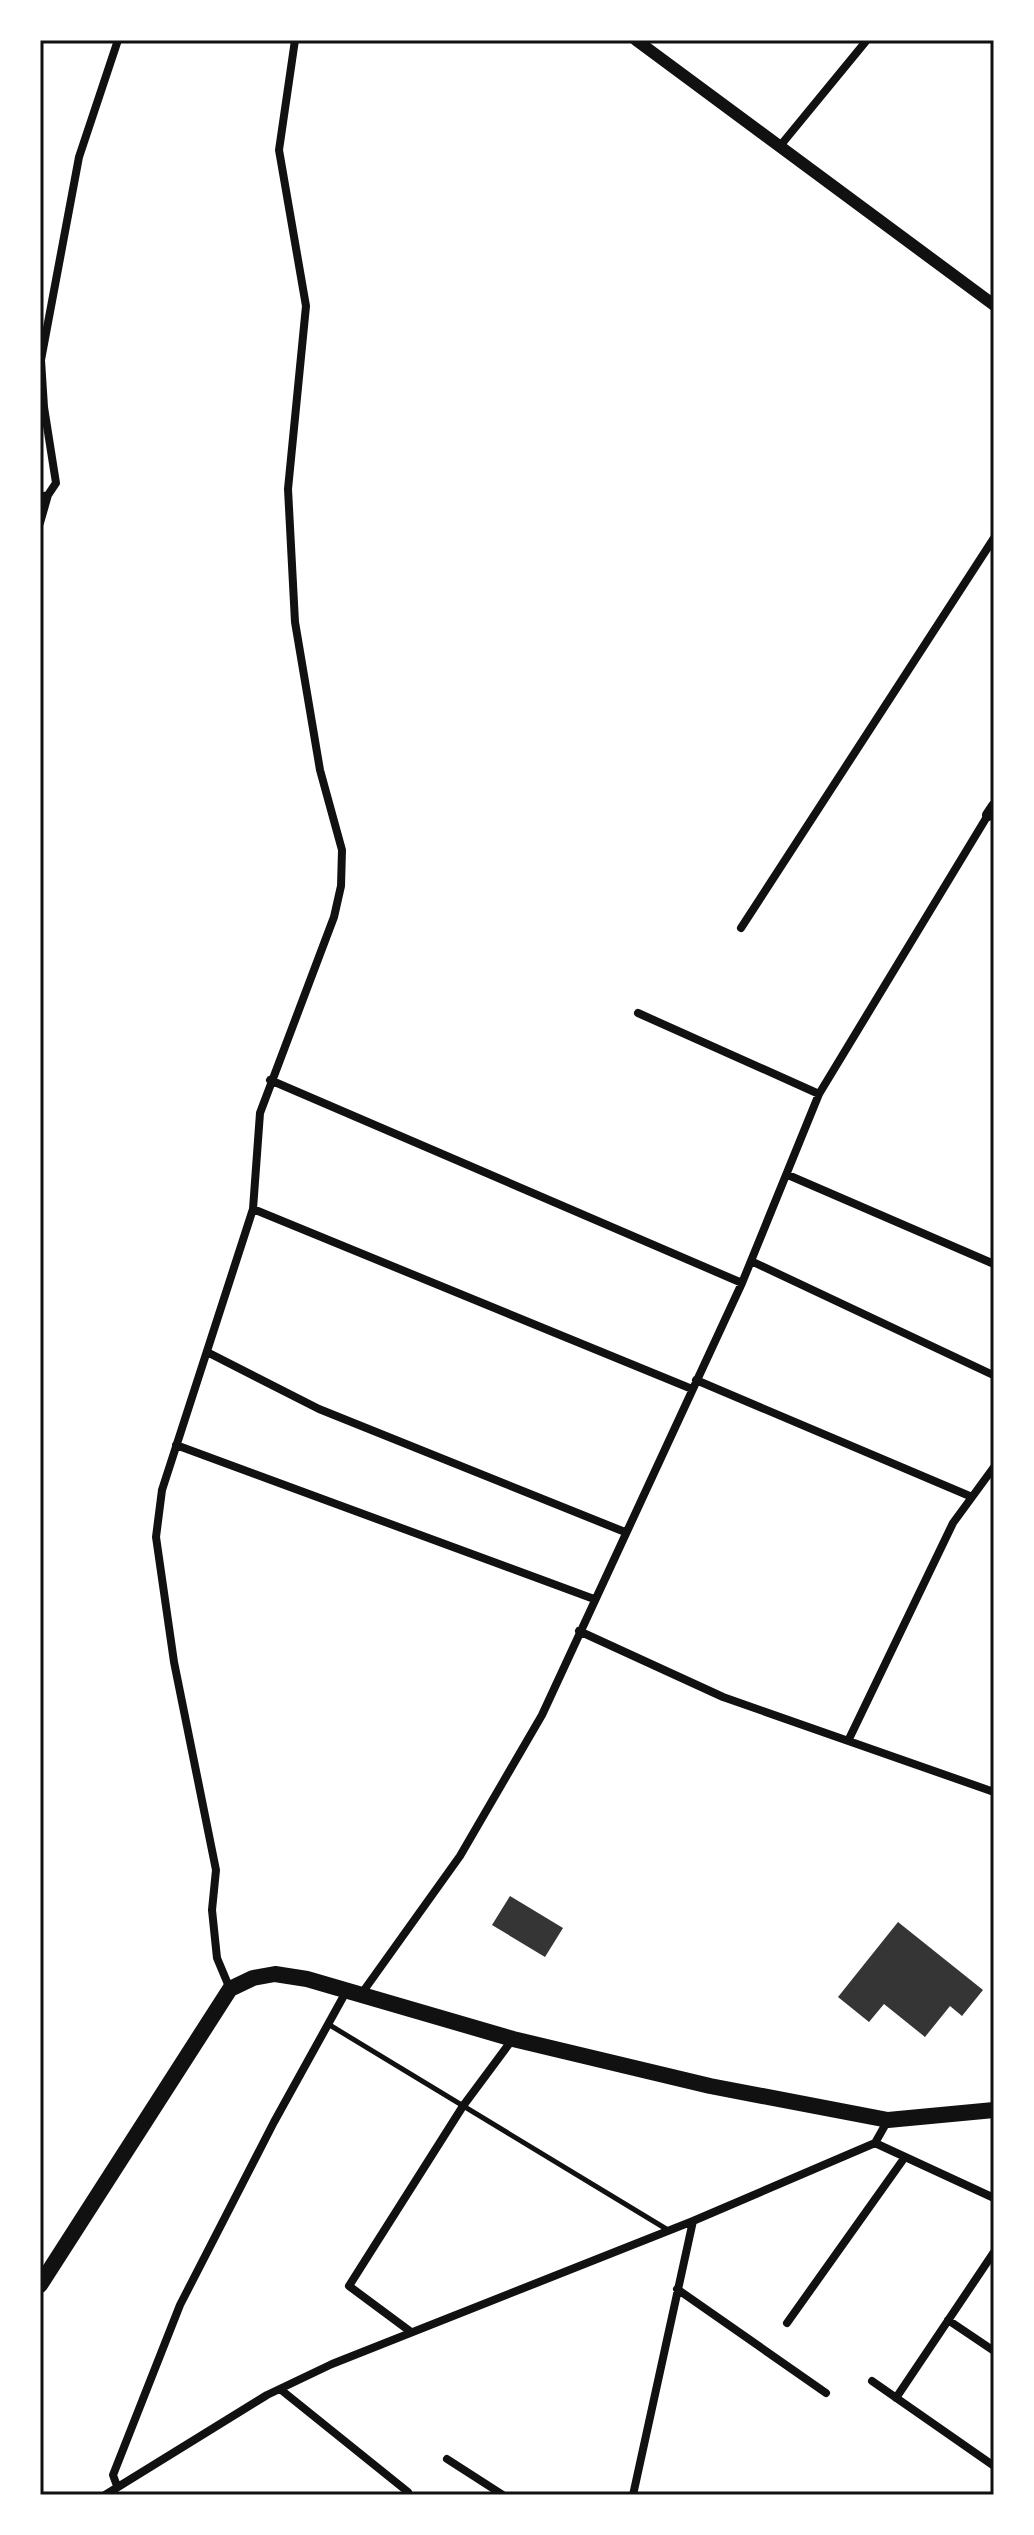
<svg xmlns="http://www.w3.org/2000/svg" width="1034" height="2535" font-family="'Exo 2',sans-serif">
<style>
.building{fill:#353535}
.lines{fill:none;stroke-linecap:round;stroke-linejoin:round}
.service{stroke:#111;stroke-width:5}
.minor{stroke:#111;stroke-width:8}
.tertiary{stroke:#111;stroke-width:12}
.primary{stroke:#111;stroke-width:16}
.neatline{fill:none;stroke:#111;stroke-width:3}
</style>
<rect width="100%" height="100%" fill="#fff"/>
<!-- building -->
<path class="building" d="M510,1896l53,32 -18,29 -53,-32z
M898,1922l85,68 -21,26 -12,-10 -25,31 -41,-33 -15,18 -31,-25z"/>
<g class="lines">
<!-- service -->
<path class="service" d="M328,2024l340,206"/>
<!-- minor -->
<path class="minor" d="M780,146l87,-106
M40,497l8,-2 8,-12 -12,-76 -3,-47 38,-203 39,-117
M40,523l8,-28
M741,928l253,-390
M638,1013l181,81
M270,1080l472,203
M788,1175l206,89
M253,1209l439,180
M751,1261l240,113
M207,1352l112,57 306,123
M696,1380l276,117
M176,1445l418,154
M579,1631l144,66 271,95
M849,1739l104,-216 41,-56
M230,1989l-13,-31 -5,-48 4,-40 -42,-208 -18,-125 6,-47 91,-281 7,-96 74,-196 7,-31 1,-36 -22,-80 -25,-148 -7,-133 18,-183 -27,-156 16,-110
M362,1993l98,-137 82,-141 200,-432 77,-189 169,-279
M875,2143l119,55
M677,2289l149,104
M948,2320l46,31
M787,2323l118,-166
M411,2332l-62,-46 114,-180 49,-66
M872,2381l122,85
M280,2389l128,103
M896,2398l98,-146
M447,2459l56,36
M117,2486l-4,-11 67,-170 94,-183 73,-132
M105,2495l162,-100 65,-31 361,-143
M633,2495l60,-274 182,-78 13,-23"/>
<!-- tertiary -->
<path class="tertiary" d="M636,40l358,265
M988,815l6,-9"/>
<!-- primary -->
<path class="primary" d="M40,2285l190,-296 23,-11 22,-4 32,5 206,60 197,47 178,34 106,-10"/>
</g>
<!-- border -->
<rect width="1034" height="2535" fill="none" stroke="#ffffff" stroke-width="84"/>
<rect x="42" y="42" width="950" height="2451" class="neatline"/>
</svg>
